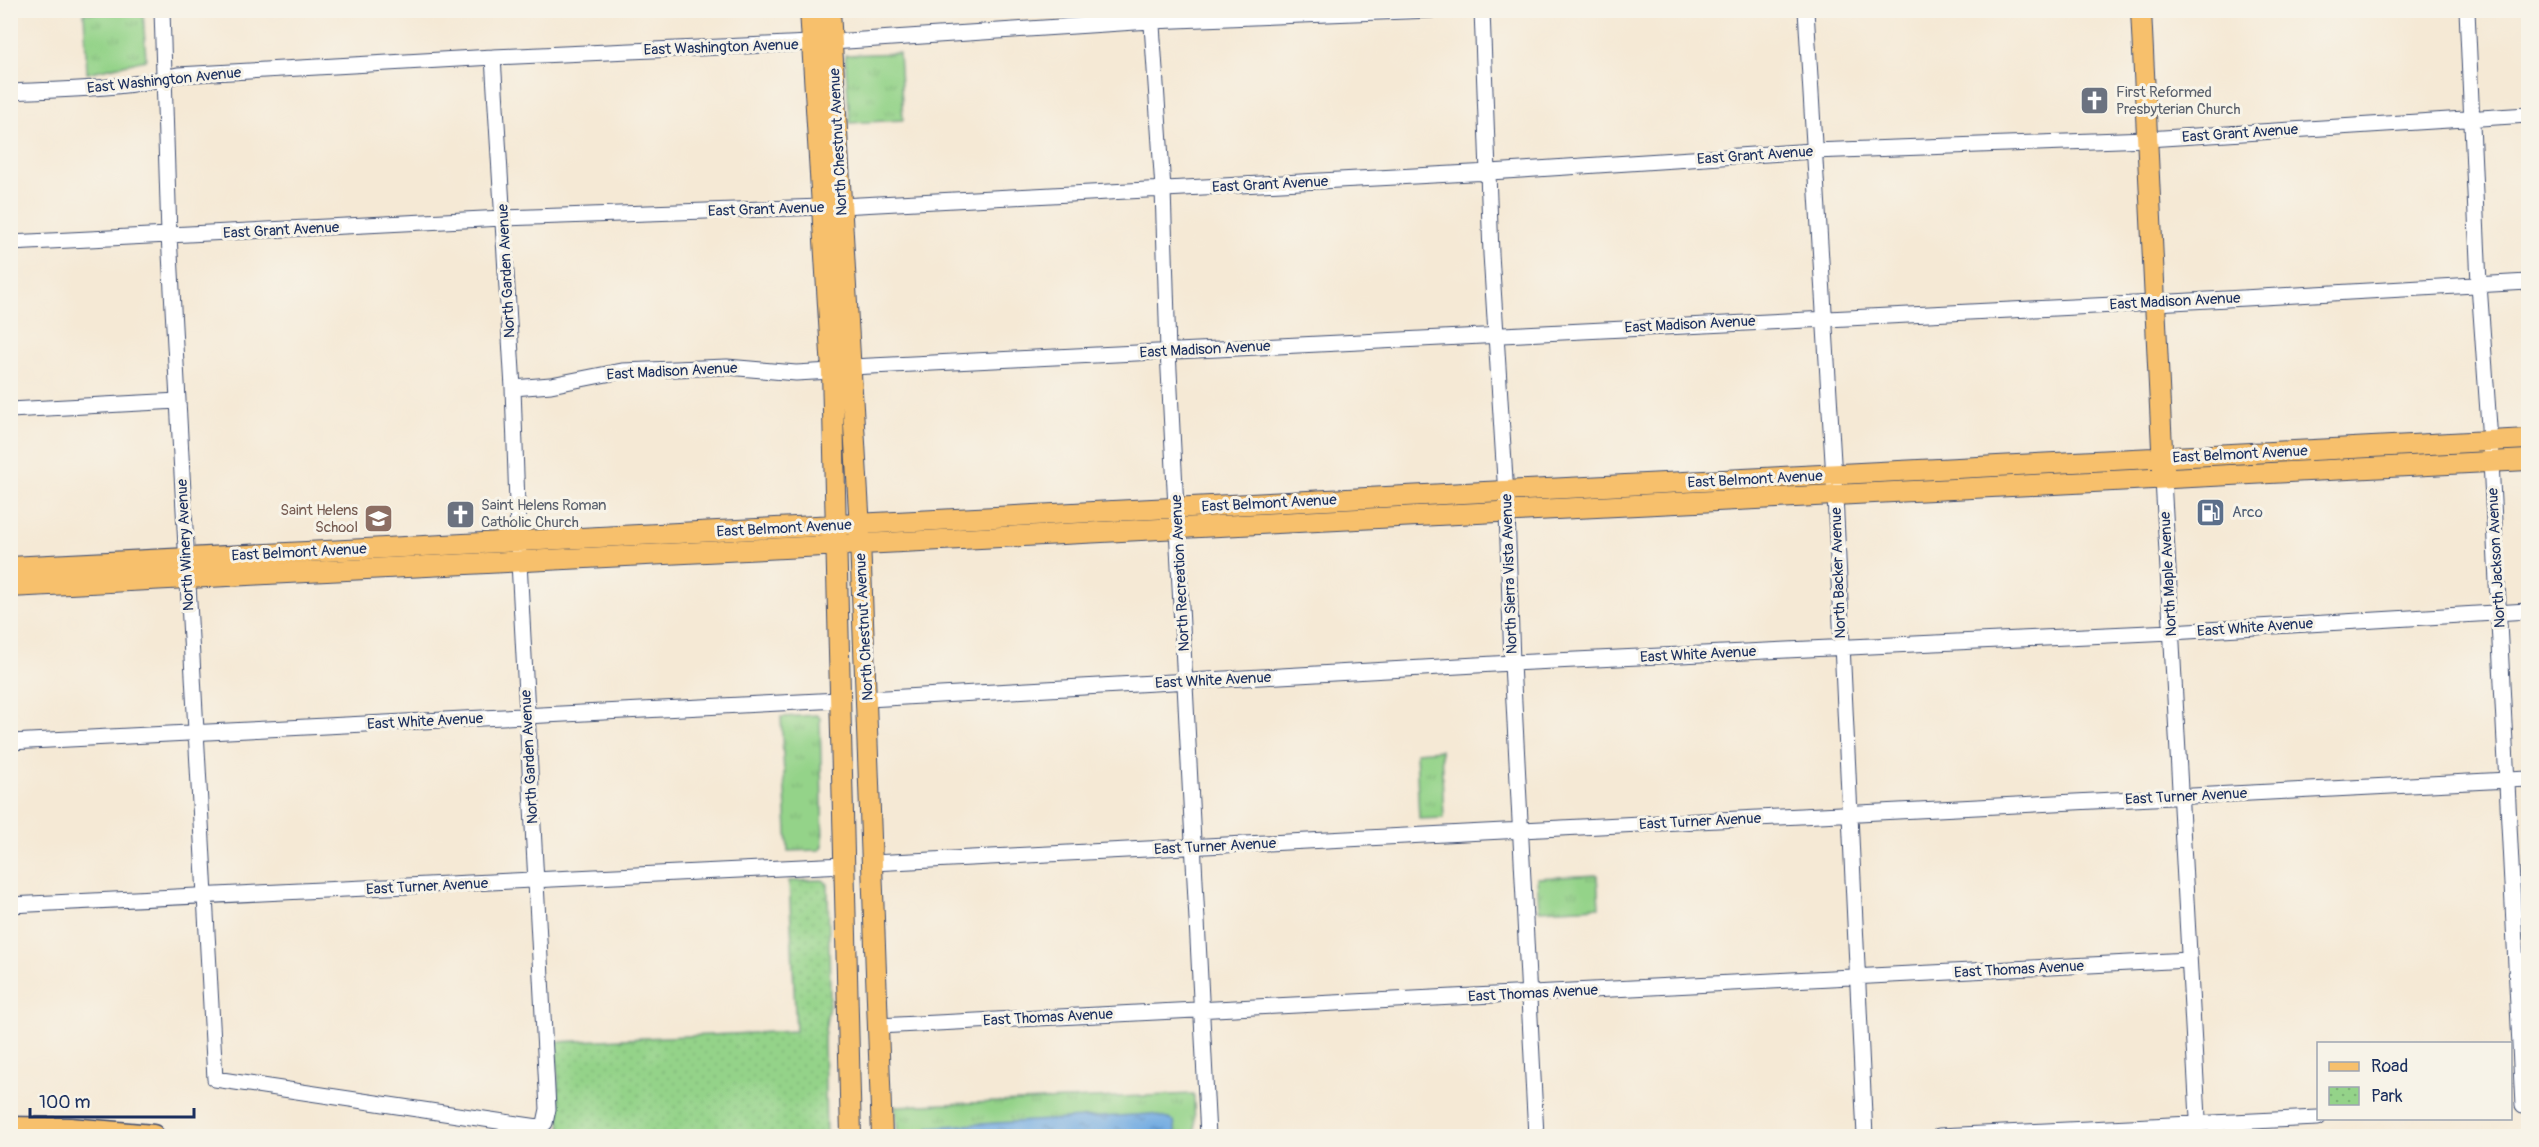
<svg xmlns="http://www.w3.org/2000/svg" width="2539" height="1147" font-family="Pangolin,sans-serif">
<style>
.grass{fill:url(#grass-tufts);stroke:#588174;stroke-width:1.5}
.park{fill:url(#park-dots);stroke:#588174;stroke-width:1.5}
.water{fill:url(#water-ripples);stroke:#466ca0;stroke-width:1.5}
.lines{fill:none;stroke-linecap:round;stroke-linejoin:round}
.minor-casing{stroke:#3c4b70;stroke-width:17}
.major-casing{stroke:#3c4b70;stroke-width:22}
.highway-casing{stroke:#3c4b70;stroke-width:25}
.minor{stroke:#fff;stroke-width:15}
.major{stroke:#f7c06c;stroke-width:20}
.highway{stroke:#f7c06c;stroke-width:22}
.labels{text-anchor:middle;stroke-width:6;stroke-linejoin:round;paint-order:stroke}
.street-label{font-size:15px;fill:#1b2f5e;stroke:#f7f3e8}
.worship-label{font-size:15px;fill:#5b616d;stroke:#f7f3e8;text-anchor:start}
.education-label{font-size:15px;fill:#785e54;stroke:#f7f3e8;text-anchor:end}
.service-label{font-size:15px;fill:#4e5e75;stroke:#f7f3e8;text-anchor:start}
</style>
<defs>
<pattern id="grass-tufts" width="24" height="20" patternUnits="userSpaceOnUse" patternTransform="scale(1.5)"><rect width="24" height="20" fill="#94d389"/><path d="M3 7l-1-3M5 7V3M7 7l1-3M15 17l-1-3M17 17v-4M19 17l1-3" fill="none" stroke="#7fb579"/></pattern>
<pattern id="park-dots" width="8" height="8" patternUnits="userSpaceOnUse" patternTransform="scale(1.5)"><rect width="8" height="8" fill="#94d389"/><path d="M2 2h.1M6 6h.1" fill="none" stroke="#7fb579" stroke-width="1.8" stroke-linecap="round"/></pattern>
<pattern id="water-ripples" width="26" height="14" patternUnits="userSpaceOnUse" patternTransform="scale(1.5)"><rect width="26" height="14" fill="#71aae1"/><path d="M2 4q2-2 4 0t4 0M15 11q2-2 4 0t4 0" fill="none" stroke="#5c8bba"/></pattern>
</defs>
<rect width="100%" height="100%" fill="#f7f3e8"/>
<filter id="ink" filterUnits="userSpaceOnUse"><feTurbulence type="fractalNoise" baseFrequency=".0167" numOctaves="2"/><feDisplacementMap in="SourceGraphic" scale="12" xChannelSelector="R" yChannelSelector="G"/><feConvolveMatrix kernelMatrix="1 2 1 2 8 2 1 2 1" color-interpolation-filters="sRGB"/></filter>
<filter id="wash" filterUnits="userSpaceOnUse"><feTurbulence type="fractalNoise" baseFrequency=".008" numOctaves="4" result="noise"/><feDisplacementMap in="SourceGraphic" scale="24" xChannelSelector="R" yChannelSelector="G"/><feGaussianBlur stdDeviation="1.35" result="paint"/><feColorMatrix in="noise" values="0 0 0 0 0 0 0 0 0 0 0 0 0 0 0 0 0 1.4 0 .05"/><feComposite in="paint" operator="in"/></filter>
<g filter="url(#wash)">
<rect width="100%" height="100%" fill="#f5e9d5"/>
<!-- grass -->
<path class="grass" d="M143,11l3,49 -59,13 -3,-60z
M899,53l4,67 -53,3 -5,-68z
M817,715l3,3 3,128 -3,4 -32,1 -7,-134z
M1441,750l3,68 -25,1 -3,-67z
M1597,875l2,32 -60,3 -2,-32z
M1194,1094l1,42h-297l-3,-30z"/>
<!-- park -->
<path class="park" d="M823,880l5,4 2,114 -6,39 2,99h-265l-5,-94 240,-11 -7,-150z"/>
<!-- water -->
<path class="water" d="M1152,1114l22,7 2,15h-253l7,-9z"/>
</g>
<g filter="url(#ink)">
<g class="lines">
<defs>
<path id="minor" d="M162,10l7,225 46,844 323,48 7,-4 3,-14 -29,-547 -6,-174 -20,-331
M1151,10l12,179 5,162 40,785
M1482,10l9,244 16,258 5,151 24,473
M1806,10l29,485 30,641
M2467,10l12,274 11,157 33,665
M10,92c57,-3 113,-2 168,-17l315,-18 339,-15 319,-21 281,-11
M10,243l493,-25 319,-11 668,-35 323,-21 334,-12 381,-24
M851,367l1304,-64 373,-21
M513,388l38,-3 71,-14 105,-4 69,6 36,-2
M10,410l168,-9
M2163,479l36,657
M868,699l644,-36 659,-31 357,-21
M10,742l829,-42
M872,863l1656,-84
M10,905l834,-40
M878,1026l1311,-66
M1939,1136l379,-18"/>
<path id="major" d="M810,10l22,361 19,765
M830,10l29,502 23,624
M2141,10l22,459
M10,567l2518,-128
M10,587l2518,-127"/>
<path id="highway" d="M10,1128l60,1 83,7"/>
</defs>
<!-- minor casing -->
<use href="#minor" class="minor-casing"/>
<!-- major casing -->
<use href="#major" class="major-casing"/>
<!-- highway casing -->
<use href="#highway" class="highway-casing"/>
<!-- minor -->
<use href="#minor" class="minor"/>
<!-- major -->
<use href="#major" class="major"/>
<!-- highway -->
<use href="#highway" class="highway"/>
</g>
</g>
<!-- icons -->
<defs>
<symbol id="church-square" viewBox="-11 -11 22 22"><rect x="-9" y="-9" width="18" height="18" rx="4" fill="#6b7280" stroke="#f7f3e8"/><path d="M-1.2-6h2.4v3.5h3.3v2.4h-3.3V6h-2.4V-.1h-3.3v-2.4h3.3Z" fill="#fff"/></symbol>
<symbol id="fuel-square" viewBox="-11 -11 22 22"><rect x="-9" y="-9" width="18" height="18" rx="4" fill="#5c6f8a" stroke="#f7f3e8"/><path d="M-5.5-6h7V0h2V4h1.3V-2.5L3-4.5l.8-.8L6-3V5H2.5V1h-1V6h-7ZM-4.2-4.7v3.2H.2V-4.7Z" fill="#fff"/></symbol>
<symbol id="school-square" viewBox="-11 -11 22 22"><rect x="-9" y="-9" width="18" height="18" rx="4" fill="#8d6e63" stroke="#f7f3e8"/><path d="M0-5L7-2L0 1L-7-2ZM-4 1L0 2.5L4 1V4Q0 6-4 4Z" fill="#fff"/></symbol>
</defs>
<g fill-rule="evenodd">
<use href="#church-square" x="2078" y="84" width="33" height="33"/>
<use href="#fuel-square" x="2194" y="496" width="33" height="33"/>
<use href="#church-square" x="444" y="498" width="33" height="33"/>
<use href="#school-square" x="362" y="502" width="33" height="33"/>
</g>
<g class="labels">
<!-- street labels -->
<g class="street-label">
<text transform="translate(721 47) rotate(-2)" y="5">East Washington Avenue</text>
<text transform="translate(164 80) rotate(-6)" y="5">East Washington Avenue</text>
<text transform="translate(2240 133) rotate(-4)" y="5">East Grant Avenue</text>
<text transform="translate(838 142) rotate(-93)" y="5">North Chestnut Avenue</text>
<text transform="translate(1755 155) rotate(-4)" y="5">East Grant Avenue</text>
<text transform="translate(1270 184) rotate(-3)" y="5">East Grant Avenue</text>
<text transform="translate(766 209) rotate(-2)" y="5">East Grant Avenue</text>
<text transform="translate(281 230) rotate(-3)" y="5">East Grant Avenue</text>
<text transform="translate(506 271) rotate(-93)" y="5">North Garden Avenue</text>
<text transform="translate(2175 301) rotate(-3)" y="5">East Madison Avenue</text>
<text transform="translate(1690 324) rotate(-3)" y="5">East Madison Avenue</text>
<text transform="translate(1205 349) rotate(-3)" y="5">East Madison Avenue</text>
<text transform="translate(672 371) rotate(-3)" y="5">East Madison Avenue</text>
<text transform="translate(2240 454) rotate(-3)" y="5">East Belmont Avenue</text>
<text transform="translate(1755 479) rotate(-3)" y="5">East Belmont Avenue</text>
<text transform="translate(1269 503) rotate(-3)" y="5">East Belmont Avenue</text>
<text transform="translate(784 528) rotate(-3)" y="5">East Belmont Avenue</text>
<text transform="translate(185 545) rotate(-93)" y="5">North Winery Avenue</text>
<text transform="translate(299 552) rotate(-3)" y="5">East Belmont Avenue</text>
<text transform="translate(2496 558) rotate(-93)" y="5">North Jackson Avenue</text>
<text transform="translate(1180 573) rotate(-93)" y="5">North Recreation Avenue</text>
<text transform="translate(1838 573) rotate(-92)" y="5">North Backer Avenue</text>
<text transform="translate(1509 574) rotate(-92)" y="5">North Sierra Vista Avenue</text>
<text transform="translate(2168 574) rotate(-93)" y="5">North Maple Avenue</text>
<text transform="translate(864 627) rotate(-93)" y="5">North Chestnut Avenue</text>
<text transform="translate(2255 627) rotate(-4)" y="5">East White Avenue</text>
<text transform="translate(1698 654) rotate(-3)" y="5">East White Avenue</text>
<text transform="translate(1213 680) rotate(-3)" y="5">East White Avenue</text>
<text transform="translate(425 721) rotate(-3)" y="5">East White Avenue</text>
<text transform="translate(529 757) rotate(-93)" y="5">North Garden Avenue</text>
<text transform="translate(2186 796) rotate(-3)" y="5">East Turner Avenue</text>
<text transform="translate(1700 821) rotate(-3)" y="5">East Turner Avenue</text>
<text transform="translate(1215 846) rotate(-3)" y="5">East Turner Avenue</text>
<text transform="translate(427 886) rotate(-3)" y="5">East Turner Avenue</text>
<text transform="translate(2019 969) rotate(-3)" y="5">East Thomas Avenue</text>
<text transform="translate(1533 993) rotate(-3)" y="5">East Thomas Avenue</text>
<text transform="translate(1048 1017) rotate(-3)" y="5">East Thomas Avenue</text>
</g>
<!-- worship labels -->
<g class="worship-label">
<text x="2116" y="97">First Reformed<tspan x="2116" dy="17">Presbyterian Church</tspan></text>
<text x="481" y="510">Saint Helens Roman<tspan x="481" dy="17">Catholic Church</tspan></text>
</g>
<!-- education labels -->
<g class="education-label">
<text x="358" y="515">Saint Helens<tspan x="358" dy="17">School</tspan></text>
</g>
<!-- service labels -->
<g class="service-label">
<text x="2232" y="517">Arco</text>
</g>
</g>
<!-- margin -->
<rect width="2539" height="1147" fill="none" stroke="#f7f3e8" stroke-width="36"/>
<!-- legend -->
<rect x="2317" y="1042" width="195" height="78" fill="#f7f3e8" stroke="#9fa5b1" stroke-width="1.5"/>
<rect x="2329" y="1062" width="30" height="9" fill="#f7c06c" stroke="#9fa5b1" stroke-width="1.5"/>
<text x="2371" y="1072" font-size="18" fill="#1b2f5e">Road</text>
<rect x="2329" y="1087" width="30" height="18" fill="url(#park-dots)" stroke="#9fa5b1" stroke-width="1.5"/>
<text x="2371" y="1102" font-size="18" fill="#1b2f5e">Park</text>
<!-- scale -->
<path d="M30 1108v9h164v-9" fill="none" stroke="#1b2f5e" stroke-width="3"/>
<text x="39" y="1108" font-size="18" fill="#1b2f5e" stroke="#f7f3e8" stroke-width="4.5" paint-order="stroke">100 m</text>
</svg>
